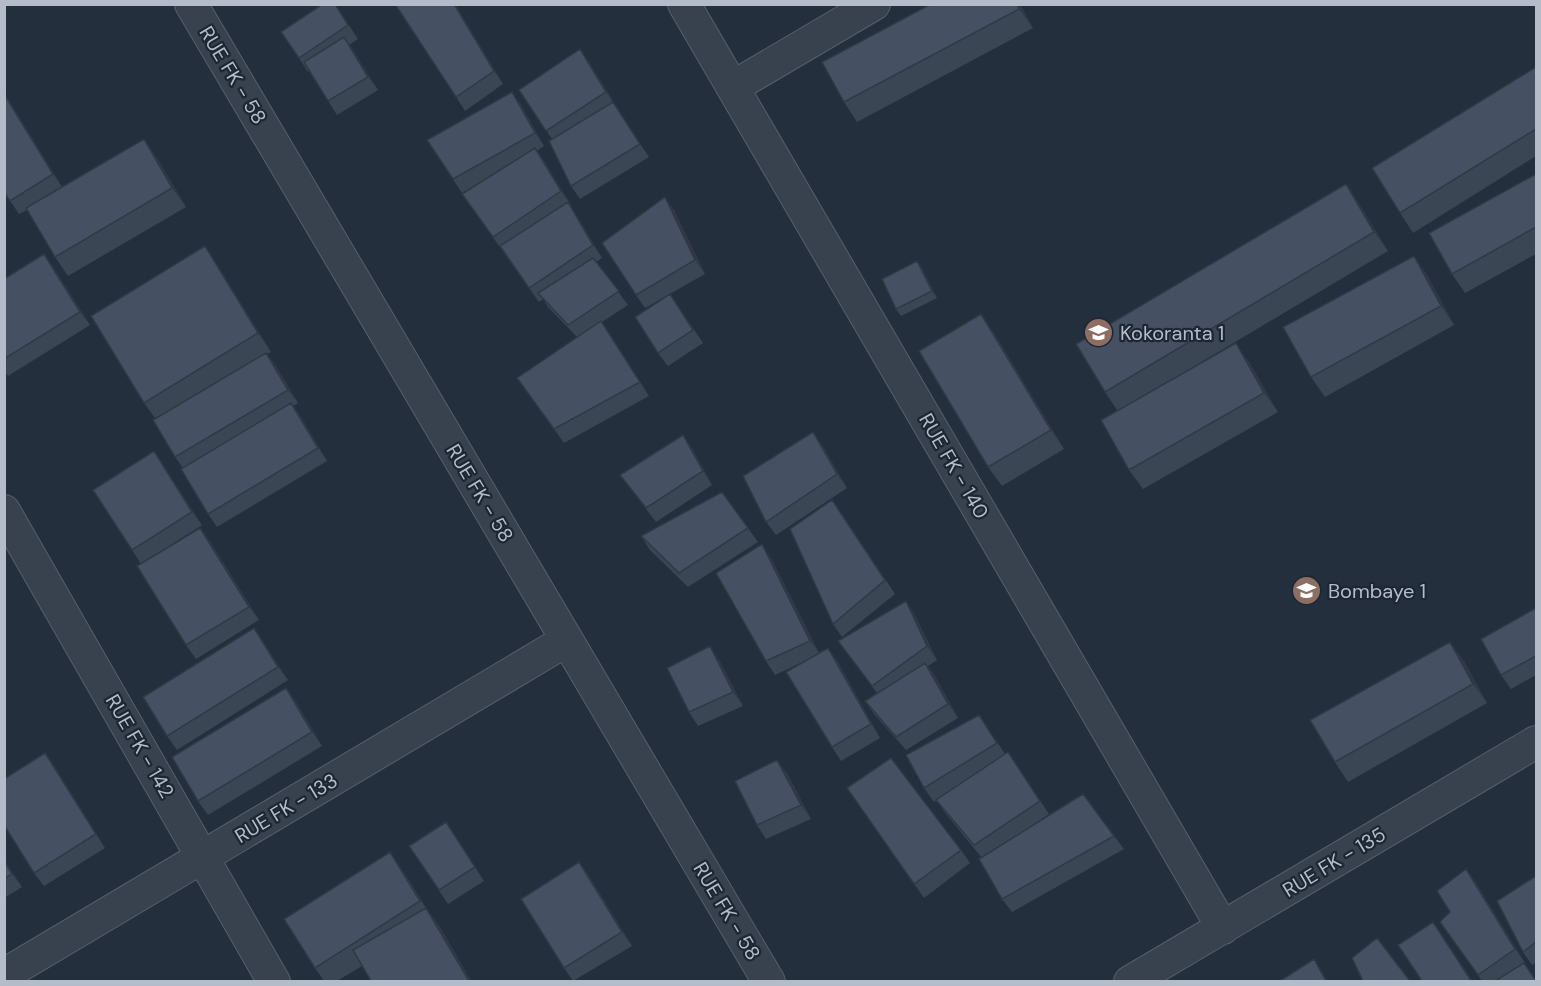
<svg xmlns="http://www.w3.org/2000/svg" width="1541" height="986" font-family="'DM Sans',sans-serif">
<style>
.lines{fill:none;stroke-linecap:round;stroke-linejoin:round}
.minor-casing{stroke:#565f6c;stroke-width:34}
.minor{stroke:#38414e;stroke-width:32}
.wall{fill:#3b4654}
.shaded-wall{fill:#303945}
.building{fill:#455162;stroke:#303945;stroke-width:1.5}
.labels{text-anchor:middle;stroke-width:4.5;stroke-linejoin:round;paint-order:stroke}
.street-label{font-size:20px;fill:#b4bcc9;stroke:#1d2633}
.poi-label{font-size:20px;fill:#b4bcc9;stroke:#1d2633;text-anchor:start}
</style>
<rect width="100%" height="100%" fill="#242f3e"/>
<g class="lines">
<defs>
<path id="minor" d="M191,4l578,978
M684,4l539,924
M733,87l141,-83
M4,511l270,471
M4,975l563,-335
M1130,982l406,-240"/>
</defs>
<!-- minor casing -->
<use href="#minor" class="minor-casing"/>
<!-- minor -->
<use href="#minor" class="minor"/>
</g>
<!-- wall -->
<path class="wall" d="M335,4l23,35 -9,6 29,45 -41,25 -28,-44 -1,1 -9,-14z
M455,4l48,80 -38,27 -9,-14z
M1020,4l13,24 -176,94 -13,-20z
M589,62l26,44 34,51 -69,42 -9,-13 -19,-47 -33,-49z
M1536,67v89l-123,77 -13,-20z
M512,92l9,13 23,41 -7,5 34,54h-1l7,11 25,42 -6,4 32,43 -26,17 47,74 -85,47 -47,-65 60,-41 -29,-30 -5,-8 -4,3 -77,-108 26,-16 -26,15 -35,-53z
M4,93l58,94 95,-29 29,49 -118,69 -13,-19 -28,-47 -8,4 -15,-22z
M1536,174v80l-71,39 -13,-19z
M1346,184l13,20 29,47 -215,128 76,-17 29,50 -135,77 -14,-19 -12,-60 -12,-18z
M674,210l31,64 -60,34 -9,-13z
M205,246l13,20 53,86 -4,2 9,12 22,37 -5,3 8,11 26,44 -110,66 -9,-13 -25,-46 -8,-11 -20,-39 -11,-15z
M1414,256l13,19 27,50 -129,72 -14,-20z
M917,261l5,7 15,30 -36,18 -5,-7z
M54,268l36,57 -82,51 -4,-5v-92z
M670,294l33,49 -35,23 -10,-13z
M994,333l70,116 -62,37 -14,-19z
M822,445l25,43 -71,47 -10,-13z
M692,448l20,37 -56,37 -36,-47z
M163,465l39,60 -61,39 -9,-14z
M722,492l36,50 -70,45 -38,-37 -9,-14z
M842,514l53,80 -53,43 -9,-13z
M200,528l10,13 49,79 -63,39 -10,-14z
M771,558l48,95 9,-5 10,14 42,76 -39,23 -9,-14 -23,-88 -34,16 -9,-14z
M1536,608v67l-25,14 -10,-14z
M915,615l22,45 -9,6 7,10 23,42 -52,32 -32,-36 -9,-13 12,-8 -39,-52z
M254,628l34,52 -111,70 -10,-14z
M719,660l24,46 -45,20 -9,-14z
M1464,661l23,42 -139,79 -13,-20z
M286,688l10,14 26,44 -114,69 -10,-14z
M979,715l26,39 12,12 32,48 -20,14 85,8 10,13 -112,63 -10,-13 -20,-41 -36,-44 -10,-14h1l-3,2 -10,-14z
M45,753l10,14 50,81 -61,38 -10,-13z
M787,773l24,46 -45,20 -9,-14z
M847,788l114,62 9,13 -46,35z
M455,836l29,45 -36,23 -39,-58z
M4,860l18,27 -18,11z
M579,862l10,14 43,70 -59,35 -9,-13z
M1466,869l10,14 49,80 -3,1 14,17h-54l-42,-59 10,-10z
M403,871l23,37 14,19 31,54h-100l-9,-15 -25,15h-13l-9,-13z
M1536,876v87l-4,2 -9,-13z"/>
<!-- shaded-wall -->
<path class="shaded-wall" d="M454,4h1l48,80 -9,-13z
M1017,4h3l13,24 -14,-19z
M344,37l10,14 24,39 -10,-13z
M580,49l9,13 27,43 -10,-13z
M512,92l9,13 23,41 -9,-13z
M4,93l5,7 54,88 -10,-14z
M144,139l13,19 29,49 -14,-19z
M535,148l10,14 26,43 -10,-14z
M1346,184l13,20 29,47 -14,-19z
M665,197l9,13 31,64 -10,-14z
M568,202l9,14 25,42 -9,-13z
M205,246l13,20 53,86 -13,-19z
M44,254l10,14 36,57 -10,-13z
M1414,256l13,19 27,50 -13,-19z
M917,261l5,7 15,30 -5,-7z
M981,314l13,19 70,116 -13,-19z
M601,321l9,13 39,62 -9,-14z
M1236,343l13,19 29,50 -14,-19z
M266,353l10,13 22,37 -10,-13z
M291,403l10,14 26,44 -9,-13z
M813,432l9,13 25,43 -10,-14z
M683,435l9,13 20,37 -9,-14z
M154,451l9,14 39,60 -10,-13z
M200,528l10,13 49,79 -10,-13z
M762,544l9,14 49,96 -10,-13z
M906,601l9,14 22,45 -10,-14z
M254,628l9,13 25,39 -10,-13z
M1450,642l14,19 23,42 -14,-19z
M710,646l9,14 24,46 -10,-14z
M828,648l10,14 42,76 -9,-14z
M925,663l10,13 23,42 -10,-14z
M286,688l10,14 26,44 -10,-14z
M45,753l10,14 50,81 -9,-14z
M777,760l10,13 24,46 -10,-14z
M390,852l40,62 -4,-6 14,19 31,54h-2l-37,-64z
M4,860l18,27 -10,-13 -8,-13z
M579,862l10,14 43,70 -10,-14z
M1466,869l10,14 49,80 -10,-14z
M1433,922l10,14 30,45h-5z
M1314,959l9,14 5,8h-2z"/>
<!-- building -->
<path class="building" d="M323,4h12l13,21 -49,33 -18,-26z
M395,4h59l40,67 -38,26z
M931,4h86l2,5 -175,93 -22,-40z
M344,37l24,40 -40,24 -24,-39z
M580,49l26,43 -60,39 -27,-41z
M1536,67v62l-136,84 -28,-45z
M512,92l23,41 -82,46 -26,-39z
M4,94l49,80 -43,27 -6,-9z
M613,102l27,42 -69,42 -22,-45z
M144,139l28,49 -117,69 -29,-49z
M535,148l26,43 -68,46 -31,-43z
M1536,174v53l-84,47 -23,-41z
M1346,184l28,48 -269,160 -29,-48z
M665,197l30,63 -59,35 -34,-52z
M568,202l25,43 -64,43 -29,-42z
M205,246l53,87 -114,70 -53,-87z
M44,254l36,58 -76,47v-80z
M1414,256l27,50 -130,71 -28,-50z
M593,258l26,33 -51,34 -30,-32z
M917,261l15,30 -36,18 -14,-30z
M670,294l23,36 -35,23 -23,-36z
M981,314l70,116 -63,37 -69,-116z
M601,321l39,61 -86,47 -37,-51z
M1236,343l28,50 -135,77 -28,-50z
M266,353l22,37 -113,67 -22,-37z
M291,403l27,45 -110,66 -27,-45z
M813,432l24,42 -71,48 -23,-46z
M683,435l20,36 -57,37 -26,-33z
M154,451l38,61 -60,38 -39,-60z
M722,492l26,36 -69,45 -38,-37z
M832,500l53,80 -52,44 -43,-95z
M200,528l49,79 -63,38 -49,-79z
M762,544l48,97 -44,20 -50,-88z
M906,601l21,45 -55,40 -34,-45z
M1536,608v48l-35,19 -20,-36z
M254,628l24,39 -111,69 -24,-39z
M1450,642l23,42 -138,78 -25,-42z
M710,646l23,46 -44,20 -22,-44z
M828,648l43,76 -39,23 -46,-75z
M925,663l23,41 -52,33 -31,-36z
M286,688l26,44 -114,69 -26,-44z
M979,715l18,28 -73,45 -18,-33z
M1008,752l32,49 -66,44 -38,-45z
M45,753l51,81 -62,39 -30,-48v-46z
M891,758l70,92 -47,34 -67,-96z
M777,760l24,45 -44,20 -22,-44z
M1083,794l31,42 -112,63 -23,-40z
M446,822l29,45 -36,23 -30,-44z
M390,852l30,49 -105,67 -31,-49z
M4,861l8,13 -8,5z
M579,862l43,70 -58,36 -43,-69z
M1466,869l49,80 -37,26 -38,-53 10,-10 -13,-21z
M1536,876v66l-13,10 -26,-51z
M426,908l43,73h-98l-18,-31z
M1433,922l37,57 -2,2h-46l-24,-36z
M1377,938l33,43h-47l-11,-23z
M1314,959l12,22h-46z
M1524,963l12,18h-41z"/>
<!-- icons -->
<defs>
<symbol id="school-disc" viewBox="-11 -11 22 22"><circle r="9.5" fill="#8d6e63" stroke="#1d2633"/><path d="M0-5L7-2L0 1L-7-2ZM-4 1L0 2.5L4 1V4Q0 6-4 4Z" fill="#fff"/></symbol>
</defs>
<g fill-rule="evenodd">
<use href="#school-disc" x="1082" y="316" width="33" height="33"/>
<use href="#school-disc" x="1290" y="574" width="33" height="33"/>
</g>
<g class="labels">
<!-- street labels -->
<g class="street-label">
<text transform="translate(233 75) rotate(59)" y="7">RUE FK - 58</text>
<text transform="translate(954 466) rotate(60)" y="7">RUE FK - 140</text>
<text transform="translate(480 493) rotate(59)" y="7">RUE FK - 58</text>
<text transform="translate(140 746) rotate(60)" y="7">RUE FK - 142</text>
<text transform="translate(286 808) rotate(-31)" y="7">RUE FK - 133</text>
<text transform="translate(1334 862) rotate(-31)" y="7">RUE FK - 135</text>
<text transform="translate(727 911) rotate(59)" y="7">RUE FK - 58</text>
</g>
<!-- poi labels -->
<g class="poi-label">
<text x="1120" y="340">Kokoranta 1</text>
<text x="1328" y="598">Bombaye 1</text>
</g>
</g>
<!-- border -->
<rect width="1541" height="986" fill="none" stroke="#b4bcc9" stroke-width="12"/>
</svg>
